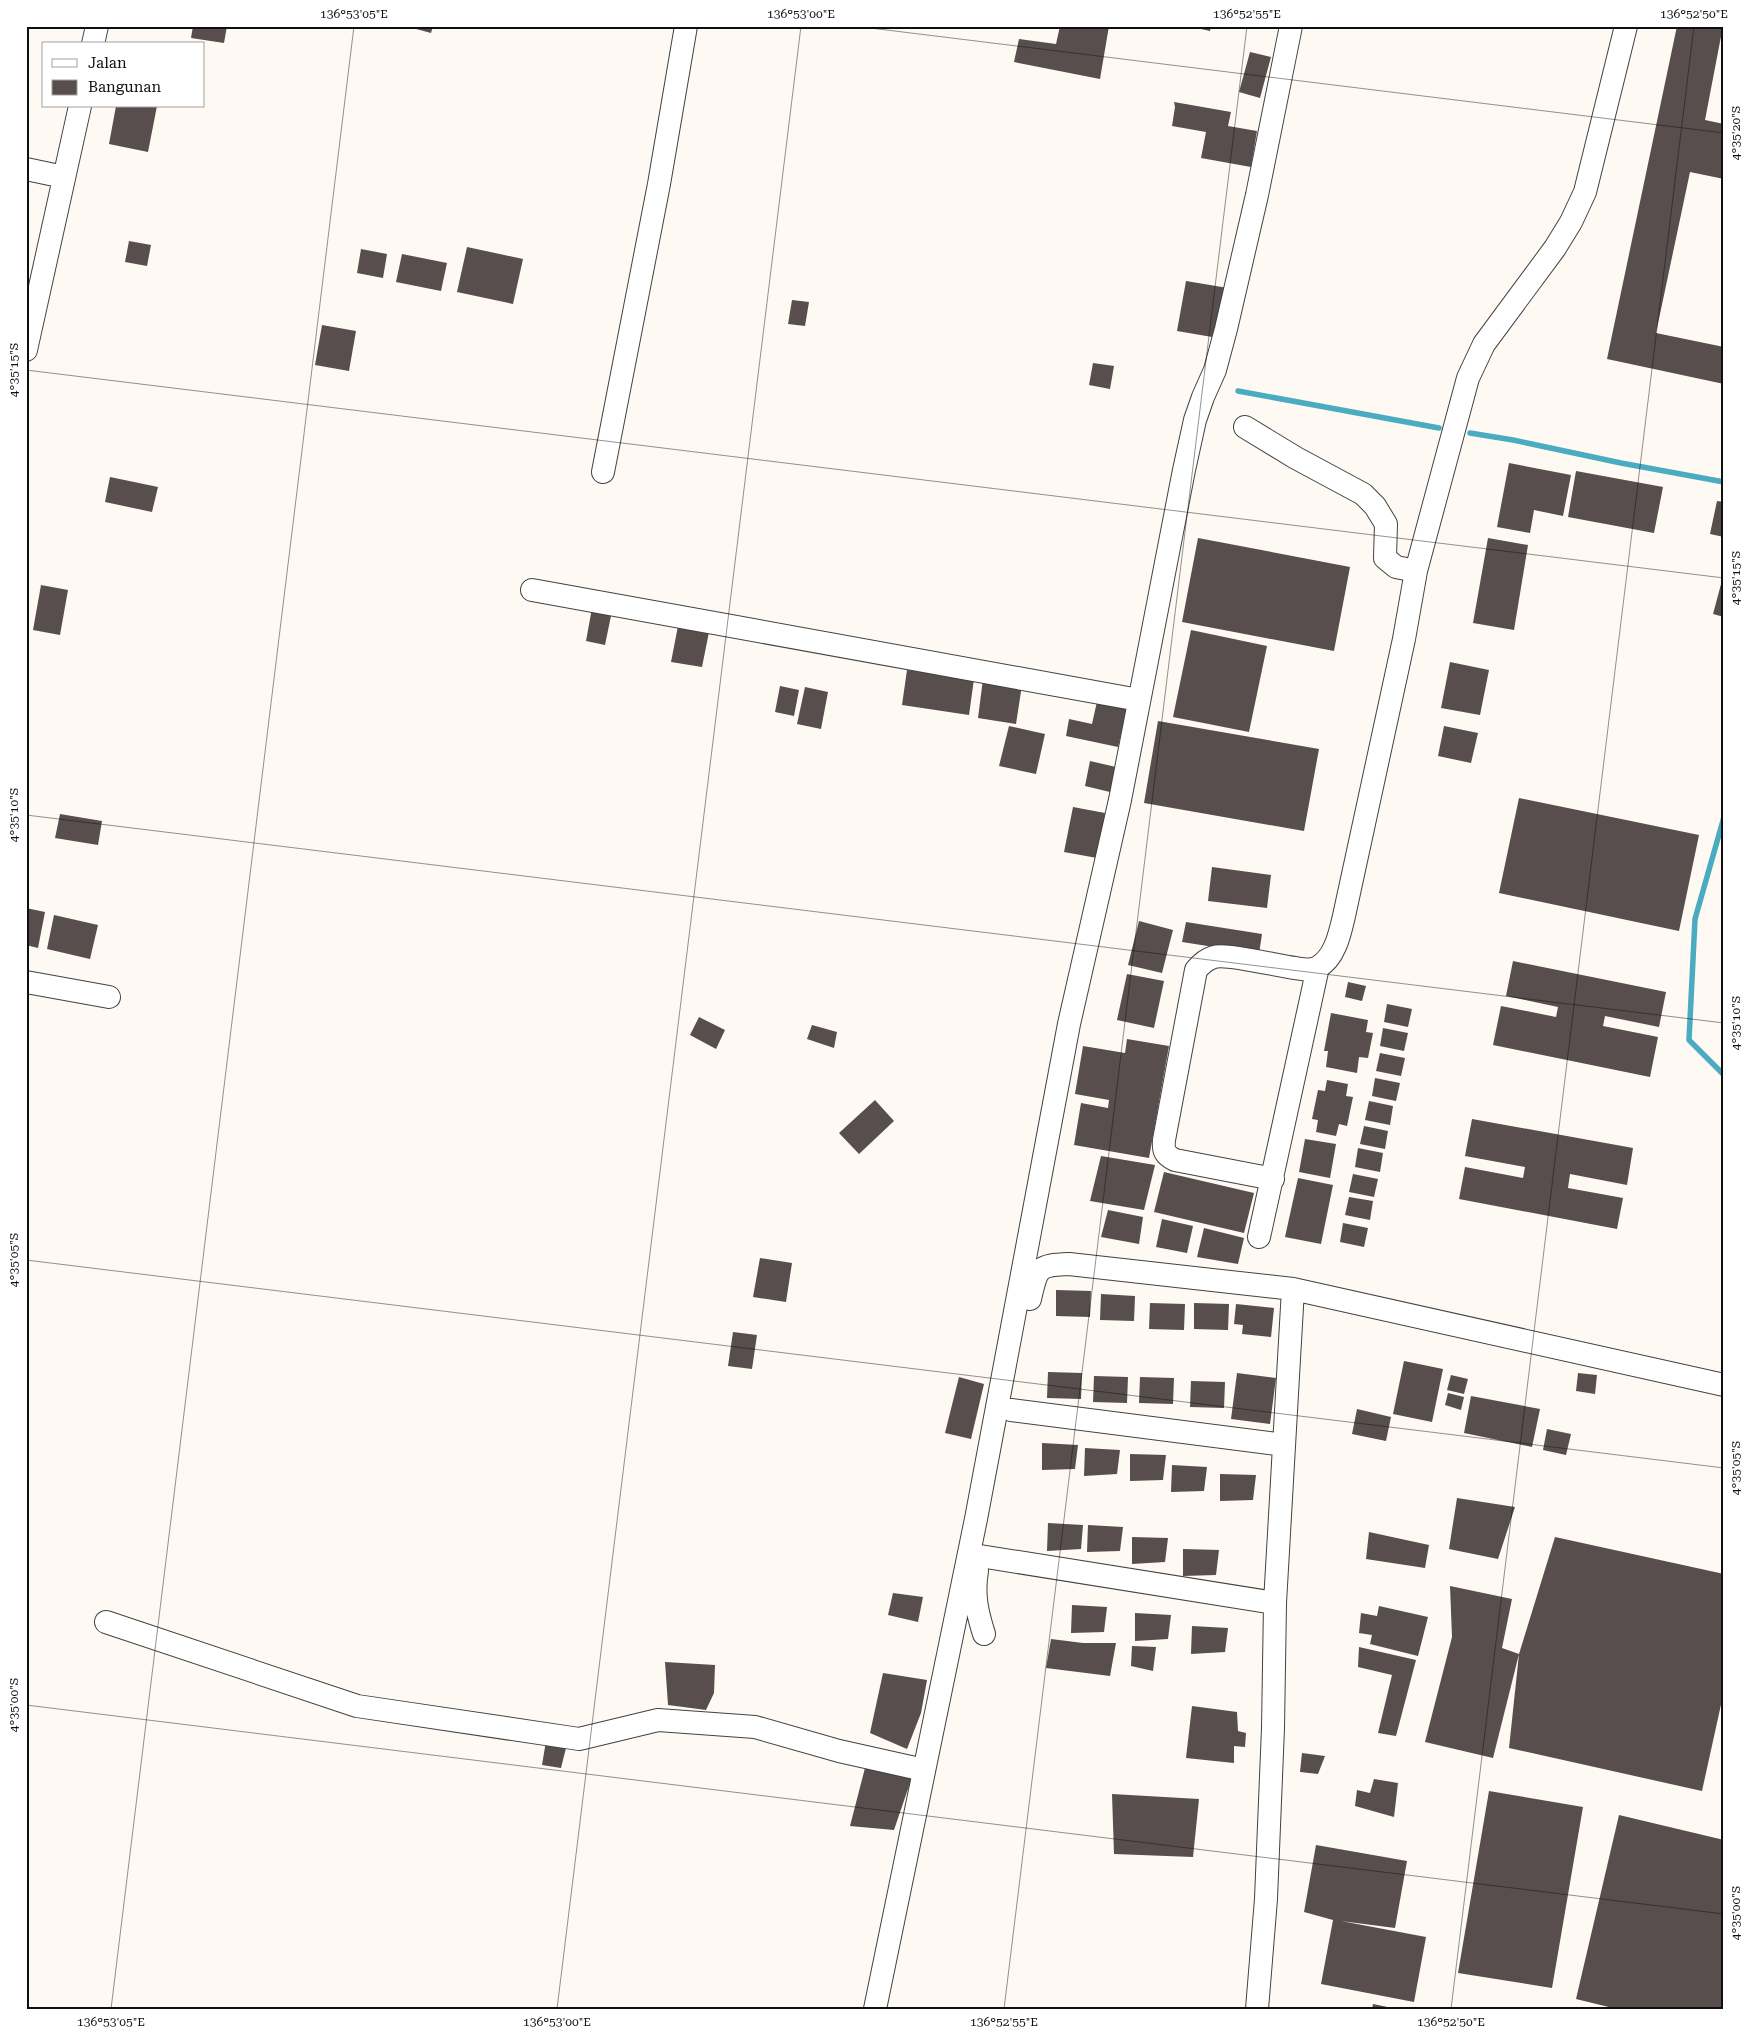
<svg xmlns="http://www.w3.org/2000/svg" width="1750" height="2035" font-family="'Roboto Serif',serif">
<style>
.lines{fill:none;stroke-linecap:round;stroke-linejoin:round}
.stream{stroke:#4aabc1;stroke-width:5.5}
.building{fill:#574e4d}
.minor-casing{stroke:#424242;stroke-width:24}
.minor{stroke:#fff;stroke-width:22}
.ticks{fill:none;stroke:#0f0f0f;stroke-width:1;stroke-opacity:0.45}
.neatline{fill:none;stroke:#0f0f0f;stroke-width:2}
.ticks-label{font-size:12px;text-anchor:middle;fill:#0f0f0f}
</style>
<rect width="100%" height="100%" fill="#fef9f3"/>
<g class="lines">
<!-- stream -->
<path class="stream" d="M1238,391l201,37
M1470,433l43,7 108,23 103,19
M1724,817l-29,102 -6,121 35,35"/>
</g>
<!-- building -->
<path class="building" d="M193,26h34l-3,17 -33,-5z
M405,26h28l-2,7z
M1060,26h49l-9,53 -86,-17 5,-23 37,5z
M1188,26h23l-1,5z
M1677,26h46l-18,94 19,4v55l-34,-7 -34,161 68,14v37l-117,-25z
M1250,52l21,5 -11,41 -21,-6z
M1174,102l57,10 -3,14 29,5 -6,36 -50,-9 5,-26 -34,-6 3,-19z
M116,106h41l-9,46 -39,-8z
M129,241l22,4 -4,21 -22,-4z
M467,247l56,12 -10,45 -56,-12z
M361,249l26,5 -4,24 -26,-5z
M402,254l45,9 -6,28 -45,-9z
M1186,281l42,7 -10,50 -41,-7z
M792,300l17,2 -4,24 -17,-2z
M322,325l34,6 -7,40 -34,-6z
M1093,363l21,3 -4,23 -21,-4z
M1509,463l62,12 -8,41 -29,-6 -4,23 -33,-6z
M1576,471l87,16 -9,46 -86,-16z
M110,477l48,10 -6,25 -47,-10z
M1717,501l7,1v35l-14,-3z
M1198,538l152,29 -16,84 -152,-29z
M1488,538l40,7 -14,85 -41,-7z
M1724,573v44l-11,-3z
M41,585l27,5 -8,45 -27,-5z
M592,608l20,3 -7,34 -19,-4z
M678,626l31,6 -7,35 -31,-5z
M1191,630l76,16 -18,86 -76,-15z
M1450,662l39,8 -9,45 -39,-7z
M907,670l67,9 -5,36 -67,-10z
M983,679l39,6 -6,39 -38,-6z
M780,686l19,4 -5,26 -19,-4z
M805,687l23,5 -7,37 -24,-5z
M1098,697l30,7 -10,43 -52,-11 3,-17 23,5z
M1158,721l161,28 -15,82 -160,-28z
M1009,726l36,8 -9,40 -37,-8z
M1444,726l34,7 -7,30 -33,-7z
M1090,761l26,6 -6,25 -25,-6z
M1519,798l180,37 -20,96 -180,-38z
M1073,807l32,6 -8,45 -33,-6z
M60,814l42,7 -4,24 -43,-7z
M1212,867l59,8 -4,33 -59,-7z
M26,908l19,4 -7,36 -12,-3z
M54,915l44,10 -8,34 -43,-10z
M1139,921l34,9 -11,43 -34,-8z
M1186,922l76,12 -3,20 -77,-12z
M1513,961l153,31 -7,35 -54,-11 -2,10 55,11 -8,40 -157,-32 8,-39 55,11 2,-10 -52,-11z
M1127,974l37,7 -10,47 -37,-8z
M1348,982l18,4 -4,15 -17,-4z
M1387,1004l25,5 -4,18 -24,-5z
M1331,1013l37,7 -2,12 7,1 -5,25 -9,-1 -2,16 -31,-6 2,-16h-4z
M699,1017l26,13 -9,19 -26,-14z
M812,1025l25,7 -3,16 -27,-9z
M1383,1028l25,5 -4,18 -24,-5z
M1127,1039l42,7 -20,112 -75,-13 7,-42 27,5 1,-8 -34,-6 8,-48 42,7z
M1380,1053l25,5 -4,18 -25,-5z
M1375,1078l25,5 -4,18 -24,-5z
M1327,1080l21,4 -2,12 7,1 -6,29 -8,-2 -3,12 -20,-4 2,-12 -6,-1 6,-29 7,1z
M875,1100l19,21 -35,33 -20,-21z
M1369,1101l24,5 -3,19 -25,-5z
M1472,1119l161,29 -6,37 -57,-11 -2,14 55,10 -6,31 -158,-30 6,-32 58,11 2,-11 -60,-11z
M1364,1126l24,5 -3,18 -25,-5z
M1305,1139l31,5 -6,34 -31,-6z
M1358,1148l25,5 -3,19 -25,-5z
M1101,1156l54,9 -11,45 -54,-9z
M1164,1172l90,21 -10,40 -90,-21z
M1353,1174l25,5 -4,18 -25,-5z
M1298,1178l35,7 -12,59 -36,-7z
M1349,1197l24,4 -3,19 -25,-5z
M1108,1210l35,7 -4,27 -38,-7z
M1162,1219l31,7 -6,27 -31,-6z
M1343,1223l25,5 -4,19 -24,-5z
M1204,1228l40,10 -6,26 -41,-7z
M760,1258l32,5 -6,39 -33,-5z
M1056,1290l35,1 -1,26 -34,-1z
M1101,1294l34,2 -1,25 -34,-1z
M1150,1303l35,1 -1,26 -35,-1z
M1194,1303l35,1 -1,26 -34,-1z
M1236,1304l38,4 -3,29 -29,-3 1,-9 -9,-1z
M733,1332l24,3 -5,34 -24,-3z
M1404,1361l39,8 -11,53 -39,-8z
M1048,1372l34,1 -1,26 -34,-1z
M1237,1373l39,5 -6,46 -39,-5z
M1578,1373l19,2 -2,19 -19,-3z
M1451,1375l17,4 -4,15 -17,-4z
M1094,1376l34,1 -1,26 -34,-1z
M959,1377l25,7 -13,55 -26,-6z
M1140,1377l34,1 -1,26 -34,-1z
M1191,1381l34,1 -1,26 -34,-1z
M1448,1393l16,4 -3,13 -16,-5z
M1471,1396l69,13 -8,38 -68,-14z
M1357,1409l34,8 -5,24 -34,-7z
M1547,1429l24,5 -5,21 -23,-5z
M1042,1443l36,2 -3,24 -33,1z
M1085,1448l35,2 -3,24 -33,2z
M1130,1454l36,1 -3,25 -33,1z
M1172,1465l35,2 -3,24 -33,1z
M1220,1474l36,1 -3,25 -33,1z
M1457,1498l58,9 -17,52 -49,-10z
M1048,1523l35,2 -2,24 -34,2z
M1088,1525l35,2 -3,24 -33,1z
M1369,1532l60,13 -4,23 -59,-9z
M1132,1537l36,1 -3,24 -33,2z
M1555,1537l169,37v117l-22,100 -193,-43 10,-94 -26,104 -68,-16 27,-105 -2,-51 62,13 -10,49 17,6z
M1183,1549l36,1 -3,25 -33,1z
M893,1593l30,4 -5,25 -30,-7z
M1072,1605l35,2 -3,25 -33,1z
M1379,1606l49,11 -10,39 -48,-12 2,-9 -13,-2 2,-20 16,3z
M1135,1613l36,2 -3,24 -33,2z
M1192,1626l36,2 -3,24 -34,2z
M1051,1639l32,4h33l-6,33 -64,-8z
M1132,1646l24,1 -3,24 -22,-5z
M1359,1647l57,13 -20,76 -18,-3 14,-58 -34,-8z
M665,1662l50,3 -1,28 -8,17 -38,-5z
M883,1673l44,7 -6,33 -14,36 -37,-16z
M1192,1706l45,6 1,19 8,2 -1,14 -11,-1v17l-48,-5z
M546,1741l21,3 -6,24 -19,-3z
M1302,1753l23,3 -7,18 -18,-2z
M865,1768l47,9 -18,53 -44,-4z
M1374,1779l24,4 -4,34 -39,-11 2,-16 13,3z
M1489,1791l94,16 -31,181 -94,-15z
M1112,1794l87,5 -6,58 -79,-3z
M1619,1815l105,25v169h-107l-41,-10z
M1316,1845l91,16 -12,67 -54,-7 85,16 -12,65 -93,-18 12,-64 -29,-8z
M1373,2004l19,4v1h-20z"/>
<g class="lines">
<defs>
<path id="minor" d="M93,44l4,-18
M26,169l38,8
M26,350l54,-244
M1245,427l51,31 67,36 12,12 11,18 -1,34 11,9 20,4 -12,68 -60,277c-4,17 -9,42 -26,51 -6,4 -16,2 -23,1 -17,-2 -68,-15 -81,-11 -7,2 -13,7 -18,13l-32,170c-1,11 1,15 11,20l98,19
M603,472l56,-288 27,-158
M1416,571l52,-193 16,-34 71,-96 16,-26 14,-30 41,-166
M532,590l607,110
M26,982l83,15
M1259,1237l59,-270
M1030,1299c7,-30 6,-34 39,-35l224,25 431,96
M1011,1410l273,35
M980,1556l295,47
M977,1571c-4,23 0,41 7,63
M106,1622l251,84 222,33 79,-19 97,7 84,24 85,19
M875,2009l101,-490 93,-495 51,-224 64,-330 11,-50 8,-23 12,-27 11,-41 31,-134 34,-169
M1257,2009l9,-110 7,-171 2,-125 18,-314"/>
</defs>
<!-- minor casing -->
<use href="#minor" class="minor-casing"/>
<!-- minor -->
<use href="#minor" class="minor"/>
</g>
<!-- ticks -->
<path class="ticks" d="M854,26l870,107M26,370l1698,208M26,815l1698,208M26,1260l1698,208M26,1705l1698,209M111,2009l243,-1983M557,2009l244,-1983M1004,2009l243,-1983M1451,2009l243,-1983"/>
<!-- border -->
<rect width="1750" height="2035" fill="none" stroke="#ffffff" stroke-width="55"/>
<!-- legend -->
<rect x="42" y="42" width="162" height="65" fill="#ffffff" stroke="#9f9f9f"/>
<rect x="52" y="59" width="25" height="8" fill="#ffffff" stroke="#9f9f9f"/>
<text x="88" y="68" font-size="15" fill="#0f0f0f">Jalan</text>
<rect x="52" y="80" width="25" height="15" fill="#574e4d" stroke="#9f9f9f"/>
<text x="88" y="92" font-size="15" fill="#0f0f0f">Bangunan</text>
<rect x="28" y="28" width="1694" height="1980" class="neatline"/>
<g class="ticks-label">
<text x="354" y="18">136°53'05"E</text>
<text x="801" y="18">136°53'00"E</text>
<text x="1247" y="18">136°52'55"E</text>
<text x="1694" y="18">136°52'50"E</text>
<text transform="translate(1736 133) rotate(-90)" y="4">4°35'20"S</text>
<text transform="translate(14 370) rotate(-90)" y="4">4°35'15"S</text>
<text transform="translate(1736 578) rotate(-90)" y="4">4°35'15"S</text>
<text transform="translate(14 815) rotate(-90)" y="4">4°35'10"S</text>
<text transform="translate(1736 1023) rotate(-90)" y="4">4°35'10"S</text>
<text transform="translate(14 1260) rotate(-90)" y="4">4°35'05"S</text>
<text transform="translate(1736 1468) rotate(-90)" y="4">4°35'05"S</text>
<text transform="translate(14 1705) rotate(-90)" y="4">4°35'00"S</text>
<text transform="translate(1736 1913) rotate(-90)" y="4">4°35'00"S</text>
<text x="111" y="2026">136°53'05"E</text>
<text x="557" y="2026">136°53'00"E</text>
<text x="1004" y="2026">136°52'55"E</text>
<text x="1451" y="2026">136°52'50"E</text>
</g>
</svg>
